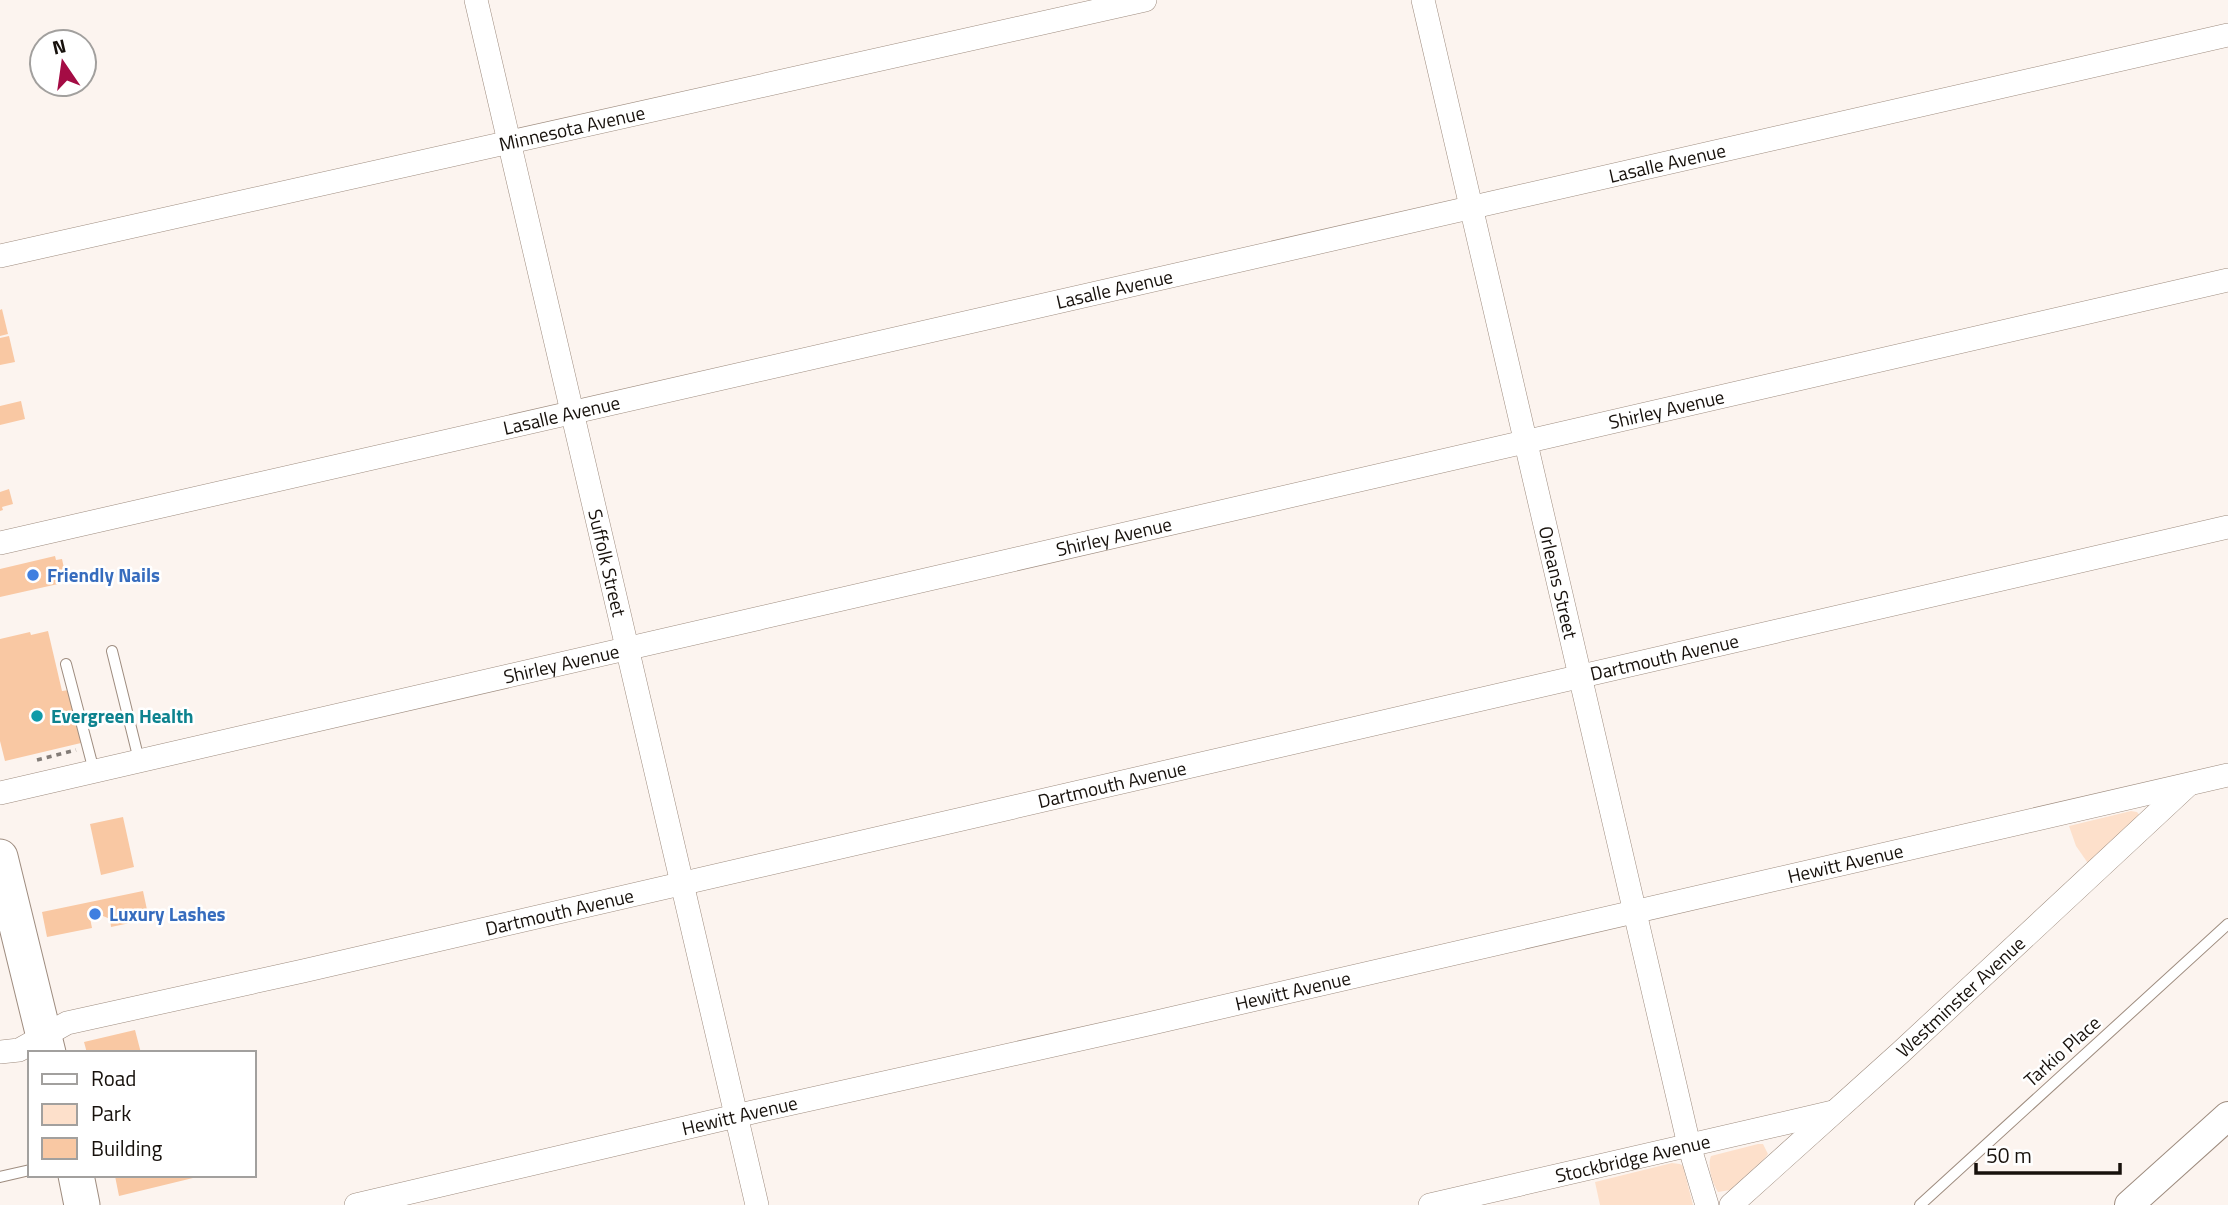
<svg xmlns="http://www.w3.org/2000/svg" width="2228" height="1205" font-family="'Titillium Web',sans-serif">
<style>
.green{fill:#fde0cb}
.building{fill:#f9c8a3}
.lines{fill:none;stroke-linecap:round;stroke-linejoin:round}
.service-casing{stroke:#9e8c7f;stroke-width:12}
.minor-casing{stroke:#9e8c7f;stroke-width:24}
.tertiary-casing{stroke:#9e8c7f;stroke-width:30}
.primary-casing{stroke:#9e8c7f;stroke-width:37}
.path{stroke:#837c77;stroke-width:3.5;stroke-dasharray:5 5;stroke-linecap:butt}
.service{stroke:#fff;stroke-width:10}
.minor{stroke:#fff;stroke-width:23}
.tertiary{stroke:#fff;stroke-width:28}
.primary{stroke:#fff;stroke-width:35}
.shop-dot{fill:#3f7fe0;stroke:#fff;stroke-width:2.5}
.culture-dot{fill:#0f9aa8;stroke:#fff;stroke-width:2.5}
.labels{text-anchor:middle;stroke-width:5;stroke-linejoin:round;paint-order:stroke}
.street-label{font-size:19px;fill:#17110c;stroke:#fff}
.shop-label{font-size:19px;font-weight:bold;fill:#366cbe;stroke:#fff;text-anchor:start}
.culture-label{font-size:19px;font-weight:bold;fill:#0d838f;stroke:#fff;text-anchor:start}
</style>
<rect width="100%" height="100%" fill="#fcf4ef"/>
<!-- green -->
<path class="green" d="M2131,811l6,1 4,5 -49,52 -16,-23 -7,-20z
M1758,1144h5l5,10 -4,5 -34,31 -12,2c-6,-9 -11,-26 -7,-36z
M1672,1163l8,1 3,2 10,39h-93l-5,-23z"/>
<!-- building -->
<path class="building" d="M2,309l6,25 -8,2v-26z
M9,336l6,26 -15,3v-27z
M21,401l4,18 -25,6v-19z
M9,489l4,15 -11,3 1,3 -3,1v-19z
M55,556l1,4 6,-1 5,23 -67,15v-28z
M48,631l14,60 7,-1 12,53 -76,18 -5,-20v-102l30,-7 1,3z
M123,817l11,50 -33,8 -11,-51z
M143,891l6,28 -38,8 -1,-8 -7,-3 -13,2 2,10 -45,9 -5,-25z
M135,1030l6,23h-54l-3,-11z
M118,1175h74l1,3 -74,18 -4,-20z"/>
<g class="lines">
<defs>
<path id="service" d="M112,651l27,109
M66,664l28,107
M0,1177l30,-7
M1920,1205l308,-281"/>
<g id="minor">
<path id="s1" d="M476,0l281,1205"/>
<path id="s2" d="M1423,0l266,1145 18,60"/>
<path id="s3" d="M0,256l1145,-256"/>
<path id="s4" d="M0,543l2228,-508"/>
<path id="s5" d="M0,793l2228,-513"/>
<path id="s6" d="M0,1052l19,-2 48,-27 236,-52 1925,-444"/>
<path id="s7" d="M356,1205l397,-93 395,-88 1080,-249"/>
<path id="s8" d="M1430,1205l403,-93"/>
<path id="s9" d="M1731,1205l169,-152 287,-267"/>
</g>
<path id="tertiary" d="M2129,1205l99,-89"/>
<path id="primary" d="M0,857l48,196
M76,1175l6,30"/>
</defs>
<!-- service casing -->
<use href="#service" class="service-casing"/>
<!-- minor casing -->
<use href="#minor" class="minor-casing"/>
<!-- tertiary casing -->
<use href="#tertiary" class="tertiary-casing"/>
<!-- primary casing -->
<use href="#primary" class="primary-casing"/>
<!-- path -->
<path class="path" d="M37,760l39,-10"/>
<!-- service -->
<use href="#service" class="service"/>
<!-- minor -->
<use href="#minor" class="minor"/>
<!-- tertiary -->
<use href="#tertiary" class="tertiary"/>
<!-- primary -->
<use href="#primary" class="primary"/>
</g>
<!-- markers -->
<g class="shop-dot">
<circle cx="33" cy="575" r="7"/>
<circle cx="95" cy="914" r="7"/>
</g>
<circle class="culture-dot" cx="37" cy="716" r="7"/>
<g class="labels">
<!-- street labels -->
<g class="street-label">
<text dy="7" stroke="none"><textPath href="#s3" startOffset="586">Minnesota Avenue</textPath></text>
<text dy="7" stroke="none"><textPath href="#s4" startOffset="1710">Lasalle Avenue</textPath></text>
<text dy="7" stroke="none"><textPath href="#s4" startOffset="1143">Lasalle Avenue</textPath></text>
<text dy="7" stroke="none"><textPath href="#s5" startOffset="1710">Shirley Avenue</textPath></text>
<text dy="7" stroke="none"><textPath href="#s4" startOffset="576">Lasalle Avenue</textPath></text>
<text dy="7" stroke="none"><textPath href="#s5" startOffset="1143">Shirley Avenue</textPath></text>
<text dy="7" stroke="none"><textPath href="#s1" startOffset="578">Suffolk Street</textPath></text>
<text dy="7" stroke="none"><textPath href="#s2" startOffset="598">Orleans Street</textPath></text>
<text dy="7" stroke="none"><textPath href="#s6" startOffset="1713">Dartmouth Avenue</textPath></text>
<text dy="7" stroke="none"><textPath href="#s5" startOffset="576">Shirley Avenue</textPath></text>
<text dy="7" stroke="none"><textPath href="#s6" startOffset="1146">Dartmouth Avenue</textPath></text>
<text dy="7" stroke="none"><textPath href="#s7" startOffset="1528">Hewitt Avenue</textPath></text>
<text dy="7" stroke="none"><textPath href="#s6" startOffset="579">Dartmouth Avenue</textPath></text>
<text dy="7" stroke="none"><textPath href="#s7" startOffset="961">Hewitt Avenue</textPath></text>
<text dy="7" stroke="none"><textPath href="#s9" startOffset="310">Westminster Avenue</textPath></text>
<text transform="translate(2062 1051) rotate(-42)" y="7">Tarkio Place</text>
<text dy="7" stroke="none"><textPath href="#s7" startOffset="394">Hewitt Avenue</textPath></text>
<text dy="7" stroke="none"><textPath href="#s8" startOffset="208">Stockbridge Avenue</textPath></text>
</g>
<!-- shop labels -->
<g class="shop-label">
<text x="47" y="582">Friendly Nails</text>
<text x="109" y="921">Luxury Lashes</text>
</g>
<!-- culture labels -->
<g class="culture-label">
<text x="51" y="723">Evergreen Health</text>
</g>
</g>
<!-- legend -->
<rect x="28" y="1051" width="228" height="126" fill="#ffffff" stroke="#a2a09e" stroke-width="2"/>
<rect x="42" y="1074" width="35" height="10" fill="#ffffff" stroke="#a2a09e" stroke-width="2"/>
<text x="91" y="1086" font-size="21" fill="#17110c">Road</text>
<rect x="42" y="1104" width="35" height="21" fill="#fde0cb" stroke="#a2a09e" stroke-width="2"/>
<text x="91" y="1121" font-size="21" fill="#17110c">Park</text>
<rect x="42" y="1138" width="35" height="21" fill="#f9c8a3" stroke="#a2a09e" stroke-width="2"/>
<text x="91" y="1156" font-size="21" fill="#17110c">Building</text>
<!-- north arrow -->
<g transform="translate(63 63) rotate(347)"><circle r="33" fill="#ffffff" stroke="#a2a09e" stroke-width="2"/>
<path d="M0-5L12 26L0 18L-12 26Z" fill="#a40c44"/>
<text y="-10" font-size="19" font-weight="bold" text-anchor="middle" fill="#17110c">N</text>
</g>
<!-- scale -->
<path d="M1976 1163v10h144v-10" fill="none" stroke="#17110c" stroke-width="3.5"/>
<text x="1986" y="1163" font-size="21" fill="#17110c" stroke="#ffffff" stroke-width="5" paint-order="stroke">50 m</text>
</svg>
